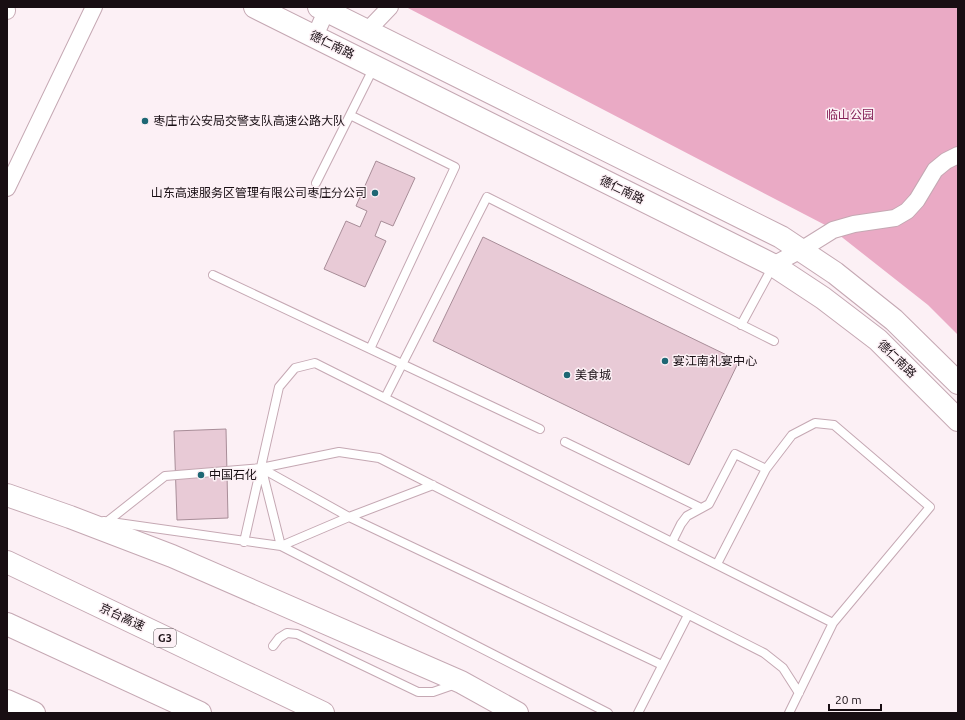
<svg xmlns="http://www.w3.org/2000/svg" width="965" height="720" font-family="Ubuntu,'Noto Sans SC',sans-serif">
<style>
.green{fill:#eaaac5}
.building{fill:#e8cad6;stroke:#a88d98}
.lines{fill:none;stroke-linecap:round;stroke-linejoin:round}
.lane-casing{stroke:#c5a8b3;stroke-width:10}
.street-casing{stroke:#c5a8b3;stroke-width:18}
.secondary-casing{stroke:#c5a8b3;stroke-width:24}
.highway-casing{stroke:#c5a8b3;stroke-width:24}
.lane{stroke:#fff;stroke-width:8}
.street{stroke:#fff;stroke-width:16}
.secondary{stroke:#fff;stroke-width:22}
.highway{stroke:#fff;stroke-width:22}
.poi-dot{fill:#1e6774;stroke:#fcf0f5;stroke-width:1.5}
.labels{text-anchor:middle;stroke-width:3;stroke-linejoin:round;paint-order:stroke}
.shield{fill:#fcf0f5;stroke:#5c5257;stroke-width:1}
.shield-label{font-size:11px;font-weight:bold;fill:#180e13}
.street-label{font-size:12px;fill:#180e13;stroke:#fcf0f5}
.park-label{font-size:12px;fill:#841e55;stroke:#fcf0f5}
.poi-label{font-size:12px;fill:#180e13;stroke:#fcf0f5;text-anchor:start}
</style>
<rect width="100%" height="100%" fill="#fcf0f5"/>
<!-- green -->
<path class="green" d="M406,7h552v328l-30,-30 -99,-78z"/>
<!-- building -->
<path class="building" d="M376,161l39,17 -22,48 -12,-5 -6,15 11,5 -21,46 -41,-18 22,-48 14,6 7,-16 -11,-5z
M483,237l256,124 -50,104 -256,-124z
M226,429l2,89 -51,2 -3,-89z"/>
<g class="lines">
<defs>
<path id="lane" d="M350,115l105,52 -85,182
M316,183l58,-116
M213,275l327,154
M741,325l32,-59
M385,398l102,-201 287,144
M565,442l136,66
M261,468l88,49 313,148
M262,470l19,76 68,-29 84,-32
M104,521l177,25 327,167
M108,521l57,-45 96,-8 78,-16 40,6 385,195 19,15 16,25
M244,542l35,-155 16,-19 20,-5 518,260
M672,542l9,-18 6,-8 22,-12 26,-50 31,15
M717,564l49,-95 26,-34 23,-12 19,2 96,82 -97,116 -44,90
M273,646l6,-8 8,-5 10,1 121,58h15l23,-8
M638,713l50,-98"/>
<path id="street" d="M7,10v1
M367,31l23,-24
M315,36l13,-29
M7,188l87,-181
M773,265l28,-15 32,-20 21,-6 41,-6 12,-7 10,-11 18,-30 11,-9 12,-6"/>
<path id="secondary" d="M255,7l518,258 50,33 55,42 80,80
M319,7l462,230 54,36 59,47 64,63"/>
<path id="highway" d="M7,495l63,22 102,39 289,126 56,31
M7,562l316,151
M7,624l193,89
M7,701l27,12"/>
</defs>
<!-- lane casing -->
<use href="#lane" class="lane-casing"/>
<!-- street casing -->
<use href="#street" class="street-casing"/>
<!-- secondary casing -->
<use href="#secondary" class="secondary-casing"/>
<!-- highway casing -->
<use href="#highway" class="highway-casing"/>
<!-- lane -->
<use href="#lane" class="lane"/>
<!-- street -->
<use href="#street" class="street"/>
<!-- secondary -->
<use href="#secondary" class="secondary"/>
<!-- highway -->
<use href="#highway" class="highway"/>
</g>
<!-- markers -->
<g class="poi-dot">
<circle cx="145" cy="121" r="4"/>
<circle cx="375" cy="193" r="4"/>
<circle cx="665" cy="361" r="4"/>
<circle cx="567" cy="375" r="4"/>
<circle cx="201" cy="475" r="4"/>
</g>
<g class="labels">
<!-- shield labels -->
<rect class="shield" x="154" y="629" width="22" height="18" rx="3"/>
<g class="shield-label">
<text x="165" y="642">G3</text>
</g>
<!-- street labels -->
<g class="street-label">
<text transform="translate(332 45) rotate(26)" y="4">德仁南路</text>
<text transform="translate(622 190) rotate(26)" y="4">德仁南路</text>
<text transform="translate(897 359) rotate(44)" y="4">德仁南路</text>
<text transform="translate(122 617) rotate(25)" y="4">京台高速</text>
</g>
<!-- park labels -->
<g class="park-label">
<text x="850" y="119">临山公园</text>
</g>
<!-- poi labels -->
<g class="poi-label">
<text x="153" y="125">枣庄市公安局交警支队高速公路大队</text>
<text x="367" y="197" text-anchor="end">山东高速服务区管理有限公司枣庄分公司</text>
<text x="673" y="365">宴江南礼宴中心</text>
<text x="575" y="379">美食城</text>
<text x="209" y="479">中国石化</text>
</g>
</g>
<!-- border -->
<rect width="965" height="720" fill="none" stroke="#180e13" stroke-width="16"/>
<!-- scale -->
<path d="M829 704v6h52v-6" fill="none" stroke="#180e13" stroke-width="2"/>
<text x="835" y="704" font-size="12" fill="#180e13" stroke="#fcf0f5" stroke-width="3" paint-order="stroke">20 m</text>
</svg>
